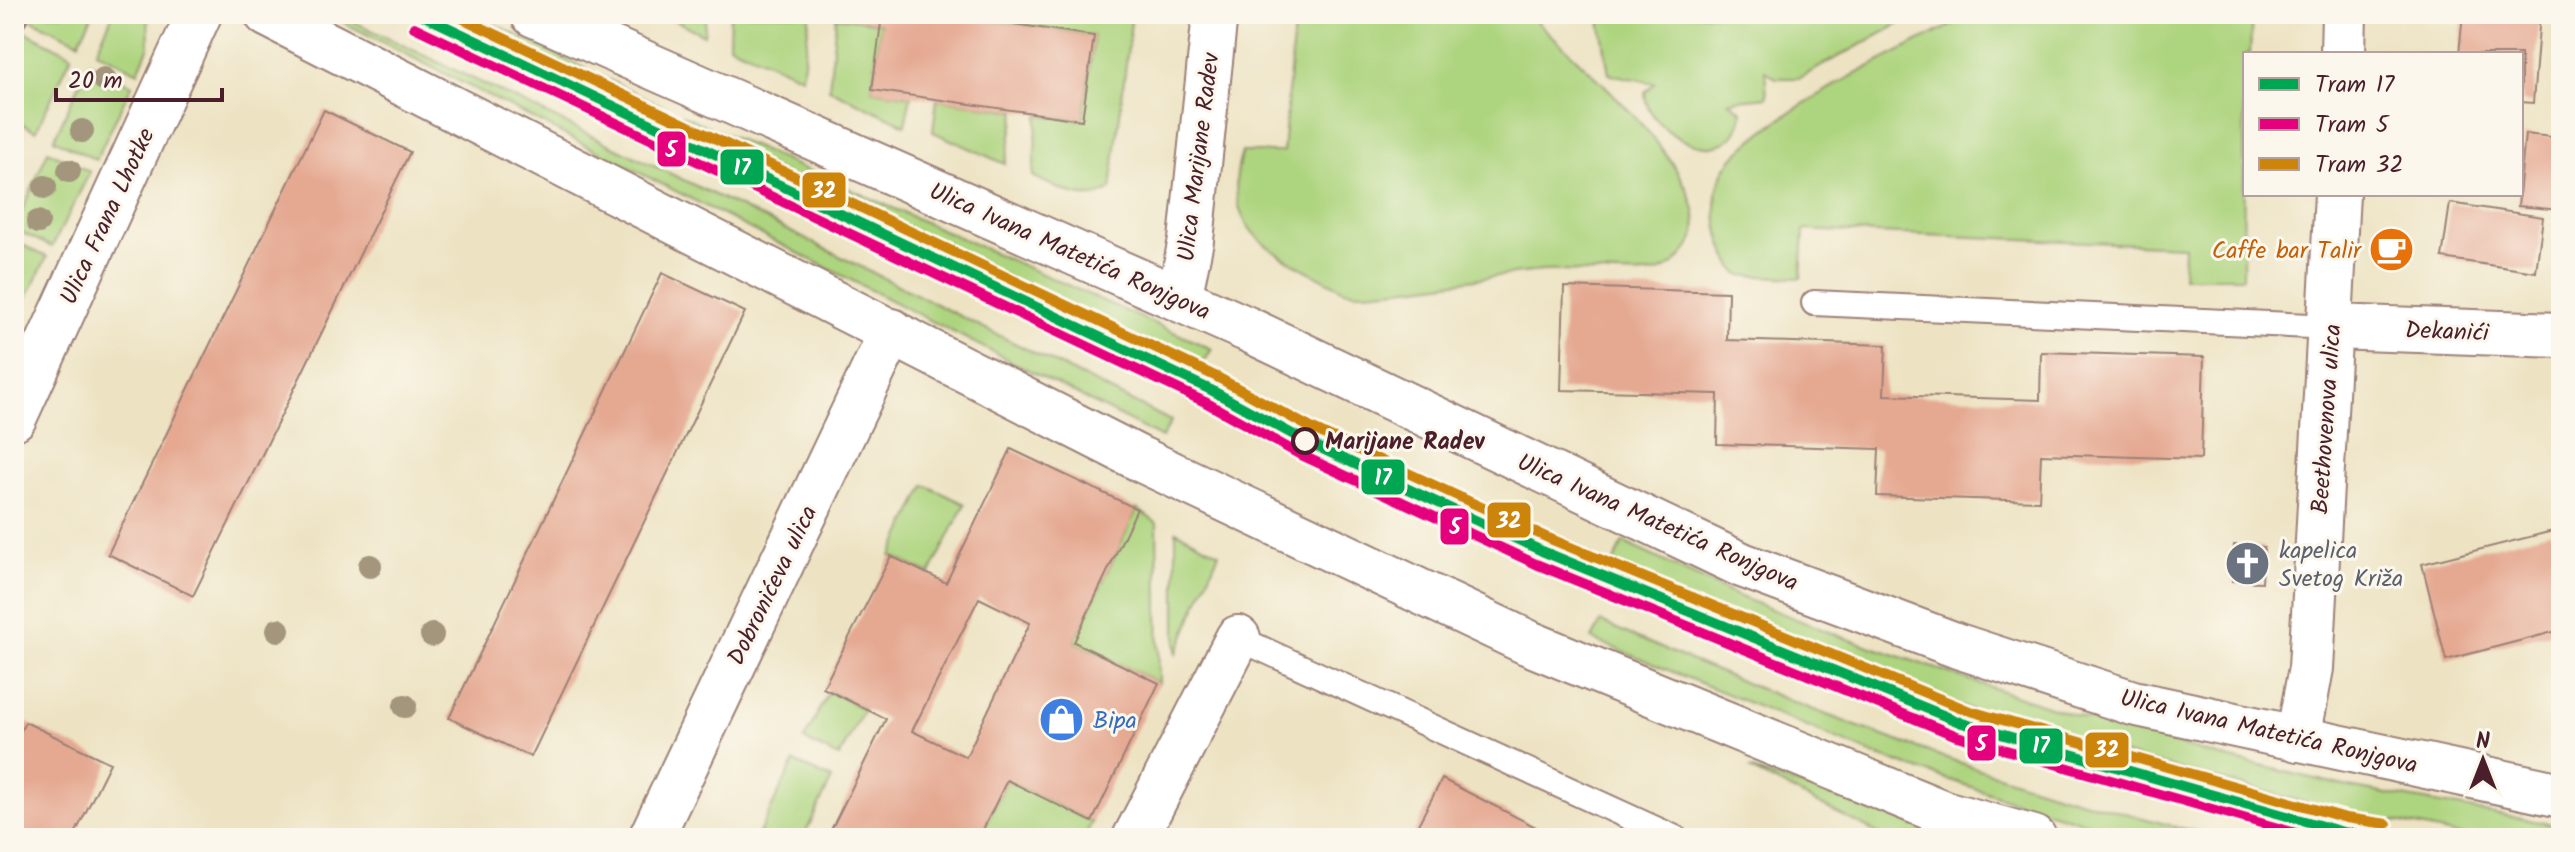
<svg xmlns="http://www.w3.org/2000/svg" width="2575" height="852" font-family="Kalam,sans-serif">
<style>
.green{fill:#add47e;stroke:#7c7a54;stroke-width:2}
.building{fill:#e5a992;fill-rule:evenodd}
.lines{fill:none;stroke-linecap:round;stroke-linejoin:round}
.lane-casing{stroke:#9c8177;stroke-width:28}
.street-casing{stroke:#9c8177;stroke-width:48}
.secondary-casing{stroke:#9c8177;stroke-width:48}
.lane{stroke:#fff;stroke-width:24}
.street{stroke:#fff;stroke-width:44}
.secondary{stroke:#fff;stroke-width:44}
.tram-1-casing{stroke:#fbf7ec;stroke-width:16}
.tram-2-casing{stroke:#fbf7ec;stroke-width:16}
.tram-3-casing{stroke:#fbf7ec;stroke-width:16}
.tram-1{stroke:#00a651;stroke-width:10}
.tram-2{stroke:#e5007d;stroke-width:10}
.tram-3{stroke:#cc840b;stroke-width:10}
.tree{fill:#a4957d}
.stop-dot{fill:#fbf7ec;stroke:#4a1f2b;stroke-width:4}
.labels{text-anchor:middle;stroke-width:6;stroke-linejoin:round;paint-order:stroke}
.street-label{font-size:24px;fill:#4a1f2b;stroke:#fbf7ec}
.food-label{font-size:24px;fill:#c56008;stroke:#fbf7ec;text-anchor:end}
.stop-label{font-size:24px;font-weight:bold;fill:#4a1f2b;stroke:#fbf7ec;text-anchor:start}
.worship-label{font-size:24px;fill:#5b616d;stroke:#fbf7ec;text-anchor:start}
.shop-label{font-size:24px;fill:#366cbe;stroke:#fbf7ec;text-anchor:start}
.line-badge{stroke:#fbf7ec;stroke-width:3}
.badge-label{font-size:22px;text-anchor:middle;font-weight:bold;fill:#fff}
</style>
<rect width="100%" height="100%" fill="#fbf7ec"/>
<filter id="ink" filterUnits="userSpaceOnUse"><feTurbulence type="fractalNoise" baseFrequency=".0125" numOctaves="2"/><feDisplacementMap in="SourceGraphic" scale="16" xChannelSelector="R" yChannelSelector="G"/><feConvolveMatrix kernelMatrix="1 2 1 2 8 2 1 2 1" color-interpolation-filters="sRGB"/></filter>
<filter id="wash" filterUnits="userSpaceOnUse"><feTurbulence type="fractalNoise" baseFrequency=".006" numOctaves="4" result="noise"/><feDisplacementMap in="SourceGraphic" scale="32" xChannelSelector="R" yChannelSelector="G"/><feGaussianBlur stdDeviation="1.8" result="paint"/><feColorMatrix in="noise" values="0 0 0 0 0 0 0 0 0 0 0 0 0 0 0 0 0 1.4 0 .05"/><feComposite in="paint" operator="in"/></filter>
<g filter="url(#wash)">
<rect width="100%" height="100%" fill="#ede3c3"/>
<!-- green -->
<path class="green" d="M30,14h63l-14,28 -51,-24z
M113,14h26l9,4 1,28 -11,26 -42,-21z
M327,14h11l435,209 398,198 -9,17z
M454,14h20l192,94 546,241 -15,24z
M662,14h44l-2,21z
M730,14h80l-8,63 -73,-32z
M946,14h186l-21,175c-23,18 -55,-1 -78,-13l5,-61 44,5 12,-84z
M1295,14h234c41,41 206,174 158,236 -7,9 -17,19 -29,22 -24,7 -85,-3 -115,-1 -62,5 -124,19 -187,21l-12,-2c-59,-33 -129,-53 -102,-138h41z
M1599,14h318l-117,64h-24l-11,-8 2,27 -38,4 13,10c-6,67 -97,25 -97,-19l10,-9 -46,-9z
M1973,14h279l-2,40h-5l-2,223h-60l1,-31 -380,-16 -3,48 -62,-3c-25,-30 -34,-88 -4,-119 53,-55 170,-106 238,-142z
M836,17l45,6 -9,67 39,6 -6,29 -76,-36z
M22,30l50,25 -36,76 -22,-11v-73z
M89,63l43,22 -36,75 -42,-21z
M937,99l79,12 -11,53 -72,-32z
M48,151l42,21 -38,75 -38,-18z
M14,241l33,16 -33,66z
M925,485l40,19 -35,70 -39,-18z
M1137,509l20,14 2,160 -85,-41z
M1176,531l43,22 -43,102z
M1623,542l112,53 104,41 229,77 150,43 131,31 212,39v12h-90l-163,-35 -222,-58 -77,-22 -134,-46 -265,-107z
M1601,622c199,88 408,166 621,216h-87l-125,-38 -129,-43 -289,-118z
M829,691l35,18 -25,48 -35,-17z
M794,762l38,17 -29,59h-34l-10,-5z
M1749,769l210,69h-72z
M1007,780l85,42 -8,16h-105z"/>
<g id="blocks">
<!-- building -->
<path class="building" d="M14,14h16l-16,33z
M831,14h115l148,22 -12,84 -210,-30 9,-67z
M2463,14h77l-7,89 -12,-1v-48h-62z
M324,110l86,42 -217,444 -85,-42z
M2525,134l36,4v72l-43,-4z
M2450,203l93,14 -7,55 -94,-14z
M662,273l83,39 -214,445 -82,-39z
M1564,287l164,5 -1,48 159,5 -2,50 156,5 1,-48 163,5 -3,102 -160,-5 -2,47 -162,-5 2,-47 -162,-5 1,-50 -157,-4z
M1011,449l126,60 -63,133 85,41 -67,139 -85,-42 -28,58h-152l59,-119 -63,-31 68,-132 55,27zM979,598l51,25 -64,134 -54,-26z
M2553,531l8,31v68l-115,30 -24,-96z
M2234,545l30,2 -2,35 -30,-1z
M25,722l85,41 -37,75h-59v-93z
M1442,779l115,59h-146z"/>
</g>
</g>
<g filter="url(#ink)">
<use href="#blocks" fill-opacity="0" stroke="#9c8177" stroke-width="2"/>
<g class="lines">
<defs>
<path id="lane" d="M1814,303l519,24
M1238,638l437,200"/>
<path id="street" d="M2343,54l1,-40
M1179,299l12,-59 24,-226
M2333,327l228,8
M14,418l185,-404
M2298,739l13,-71 26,-474
M651,838l241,-507
M1135,838l103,-200"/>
<path id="secondary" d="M267,14l873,445 389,184 415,170 90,25
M533,14l714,315 495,236 216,81 175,57 428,92"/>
</defs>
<!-- lane casing -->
<use href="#lane" class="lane-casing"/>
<!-- street casing -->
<use href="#street" class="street-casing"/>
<!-- secondary casing -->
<use href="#secondary" class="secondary-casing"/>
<!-- lane -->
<use href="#lane" class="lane"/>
<!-- street -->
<use href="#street" class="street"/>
<!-- secondary -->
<use href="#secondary" class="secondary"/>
<defs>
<path id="tram-1" d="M420,14l791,376 94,51 237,110 420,172 381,109 42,6"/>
<path id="tram-2" d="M414,27l791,375 94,52 237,110 421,172 356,102"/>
<path id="tram-3" d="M453,14l764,363 94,51 237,110 419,172 379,108 41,6"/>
</defs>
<!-- tram-1 casing -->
<use href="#tram-1" class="tram-1-casing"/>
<!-- tram-2 casing -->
<use href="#tram-2" class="tram-2-casing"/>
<!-- tram-3 casing -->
<use href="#tram-3" class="tram-3-casing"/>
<!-- tram-1 -->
<use href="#tram-1" class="tram-1"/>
<!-- tram-2 -->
<use href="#tram-2" class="tram-2"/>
<!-- tram-3 -->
<use href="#tram-3" class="tram-3"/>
</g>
<!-- trees -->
<g class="tree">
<circle cx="104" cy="79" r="12"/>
<circle cx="82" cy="131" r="12"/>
<circle cx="69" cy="171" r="12"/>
<circle cx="45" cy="187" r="12"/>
<circle cx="38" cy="222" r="12"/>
<circle cx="370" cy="566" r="12"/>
<circle cx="278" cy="630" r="12"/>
<circle cx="432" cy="635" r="12"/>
<circle cx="405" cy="706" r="12"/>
</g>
</g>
<!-- icons -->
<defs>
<symbol id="cafe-disc" viewBox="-11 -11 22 22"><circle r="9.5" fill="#e8710a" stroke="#fbf7ec"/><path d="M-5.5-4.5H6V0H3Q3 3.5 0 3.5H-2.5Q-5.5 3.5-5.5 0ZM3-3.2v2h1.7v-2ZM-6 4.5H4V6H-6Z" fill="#fff"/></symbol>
<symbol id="church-disc" viewBox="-11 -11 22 22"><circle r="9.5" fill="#6b7280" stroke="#fbf7ec"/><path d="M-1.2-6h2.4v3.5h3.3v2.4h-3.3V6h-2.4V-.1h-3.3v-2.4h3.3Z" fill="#fff"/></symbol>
<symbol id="shop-disc" viewBox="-11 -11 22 22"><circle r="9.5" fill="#3f7fe0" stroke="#fbf7ec"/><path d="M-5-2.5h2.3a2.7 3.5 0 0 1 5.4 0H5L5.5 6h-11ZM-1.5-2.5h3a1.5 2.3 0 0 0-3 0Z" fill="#fff"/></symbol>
</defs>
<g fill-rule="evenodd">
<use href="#cafe-disc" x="2366" y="224" width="51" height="51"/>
<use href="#church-disc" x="2222" y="538" width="51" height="51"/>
<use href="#shop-disc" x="1036" y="694" width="51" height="51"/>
</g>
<!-- markers -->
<circle class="stop-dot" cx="1305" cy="441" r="12"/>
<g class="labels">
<!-- street labels -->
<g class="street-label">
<text transform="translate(1198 157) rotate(-83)" y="8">Ulica Marijane Radev</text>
<text transform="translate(107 216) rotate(-65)" y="8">Ulica Frana Lhotke</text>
<text transform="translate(1070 251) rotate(24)" y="8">Ulica Ivana Matetića Ronjgova</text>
<text transform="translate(2447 331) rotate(2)" y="8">Dekanići</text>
<text transform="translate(2326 419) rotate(-86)" y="8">Beethovenova ulica</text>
<text transform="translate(1658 522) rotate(24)" y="8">Ulica Ivana Matetića Ronjgova</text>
<text transform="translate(772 585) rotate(-64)" y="8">Dobronićeva ulica</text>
<text transform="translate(2269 731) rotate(13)" y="8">Ulica Ivana Matetića Ronjgova</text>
</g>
<!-- food labels -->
<g class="food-label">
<text x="2361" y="258">Caffe bar Talir</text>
</g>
<!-- stop labels -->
<g class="stop-label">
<text x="1325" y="449">Marijane Radev</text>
</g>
<!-- worship labels -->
<g class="worship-label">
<text x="2279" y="558">kapelica<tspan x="2279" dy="28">Svetog Križa</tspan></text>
</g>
<!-- shop labels -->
<g class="shop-label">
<text x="1093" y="728">Bipa</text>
</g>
</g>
<g class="line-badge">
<rect x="656" y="130" width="31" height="38" rx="8" fill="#e5007d"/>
<rect x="719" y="148" width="46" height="38" rx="8" fill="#00a651"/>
<rect x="801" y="171" width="46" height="38" rx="8" fill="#cc840b"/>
<rect x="1360" y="458" width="46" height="38" rx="8" fill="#00a651"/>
<rect x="1486" y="501" width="46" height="38" rx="8" fill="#cc840b"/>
<rect x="1439" y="507" width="31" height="39" rx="8" fill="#e5007d"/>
<rect x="1966" y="724" width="31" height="38" rx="8" fill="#e5007d"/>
<rect x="2018" y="727" width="46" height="38" rx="8" fill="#00a651"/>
<rect x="2084" y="731" width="46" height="38" rx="8" fill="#cc840b"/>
</g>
<g class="badge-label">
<text x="671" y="157">5</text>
<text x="742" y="175">17</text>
<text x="824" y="198">32</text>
<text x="1383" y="485">17</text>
<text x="1509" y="528">32</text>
<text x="1455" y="534">5</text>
<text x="1981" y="751">5</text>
<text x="2041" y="753">17</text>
<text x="2107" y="757">32</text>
</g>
<!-- margin -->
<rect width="2575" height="852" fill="none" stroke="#fbf7ec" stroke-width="48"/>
<!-- legend -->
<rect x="2243" y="52" width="280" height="144" fill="#fbf7ec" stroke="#b4a19f" stroke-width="2"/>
<rect x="2259" y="78" width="40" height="12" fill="#00a651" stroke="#b4a19f" stroke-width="2"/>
<text x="2315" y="92" font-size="24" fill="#4a1f2b">Tram 17</text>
<rect x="2259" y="118" width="40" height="12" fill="#e5007d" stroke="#b4a19f" stroke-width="2"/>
<text x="2315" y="132" font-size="24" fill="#4a1f2b">Tram 5</text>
<rect x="2259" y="158" width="40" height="12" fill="#cc840b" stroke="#b4a19f" stroke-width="2"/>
<text x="2315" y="172" font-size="24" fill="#4a1f2b">Tram 32</text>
<!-- north arrow -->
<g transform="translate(2483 760)" stroke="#fbf7ec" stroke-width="6" paint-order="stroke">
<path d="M0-6L14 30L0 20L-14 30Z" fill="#4a1f2b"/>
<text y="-12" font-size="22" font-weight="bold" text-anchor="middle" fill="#4a1f2b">N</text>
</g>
<!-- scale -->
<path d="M56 88v12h166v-12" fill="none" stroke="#4a1f2b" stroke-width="4"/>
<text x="68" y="88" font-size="24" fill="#4a1f2b" stroke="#fbf7ec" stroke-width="6" paint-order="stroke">20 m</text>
</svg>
